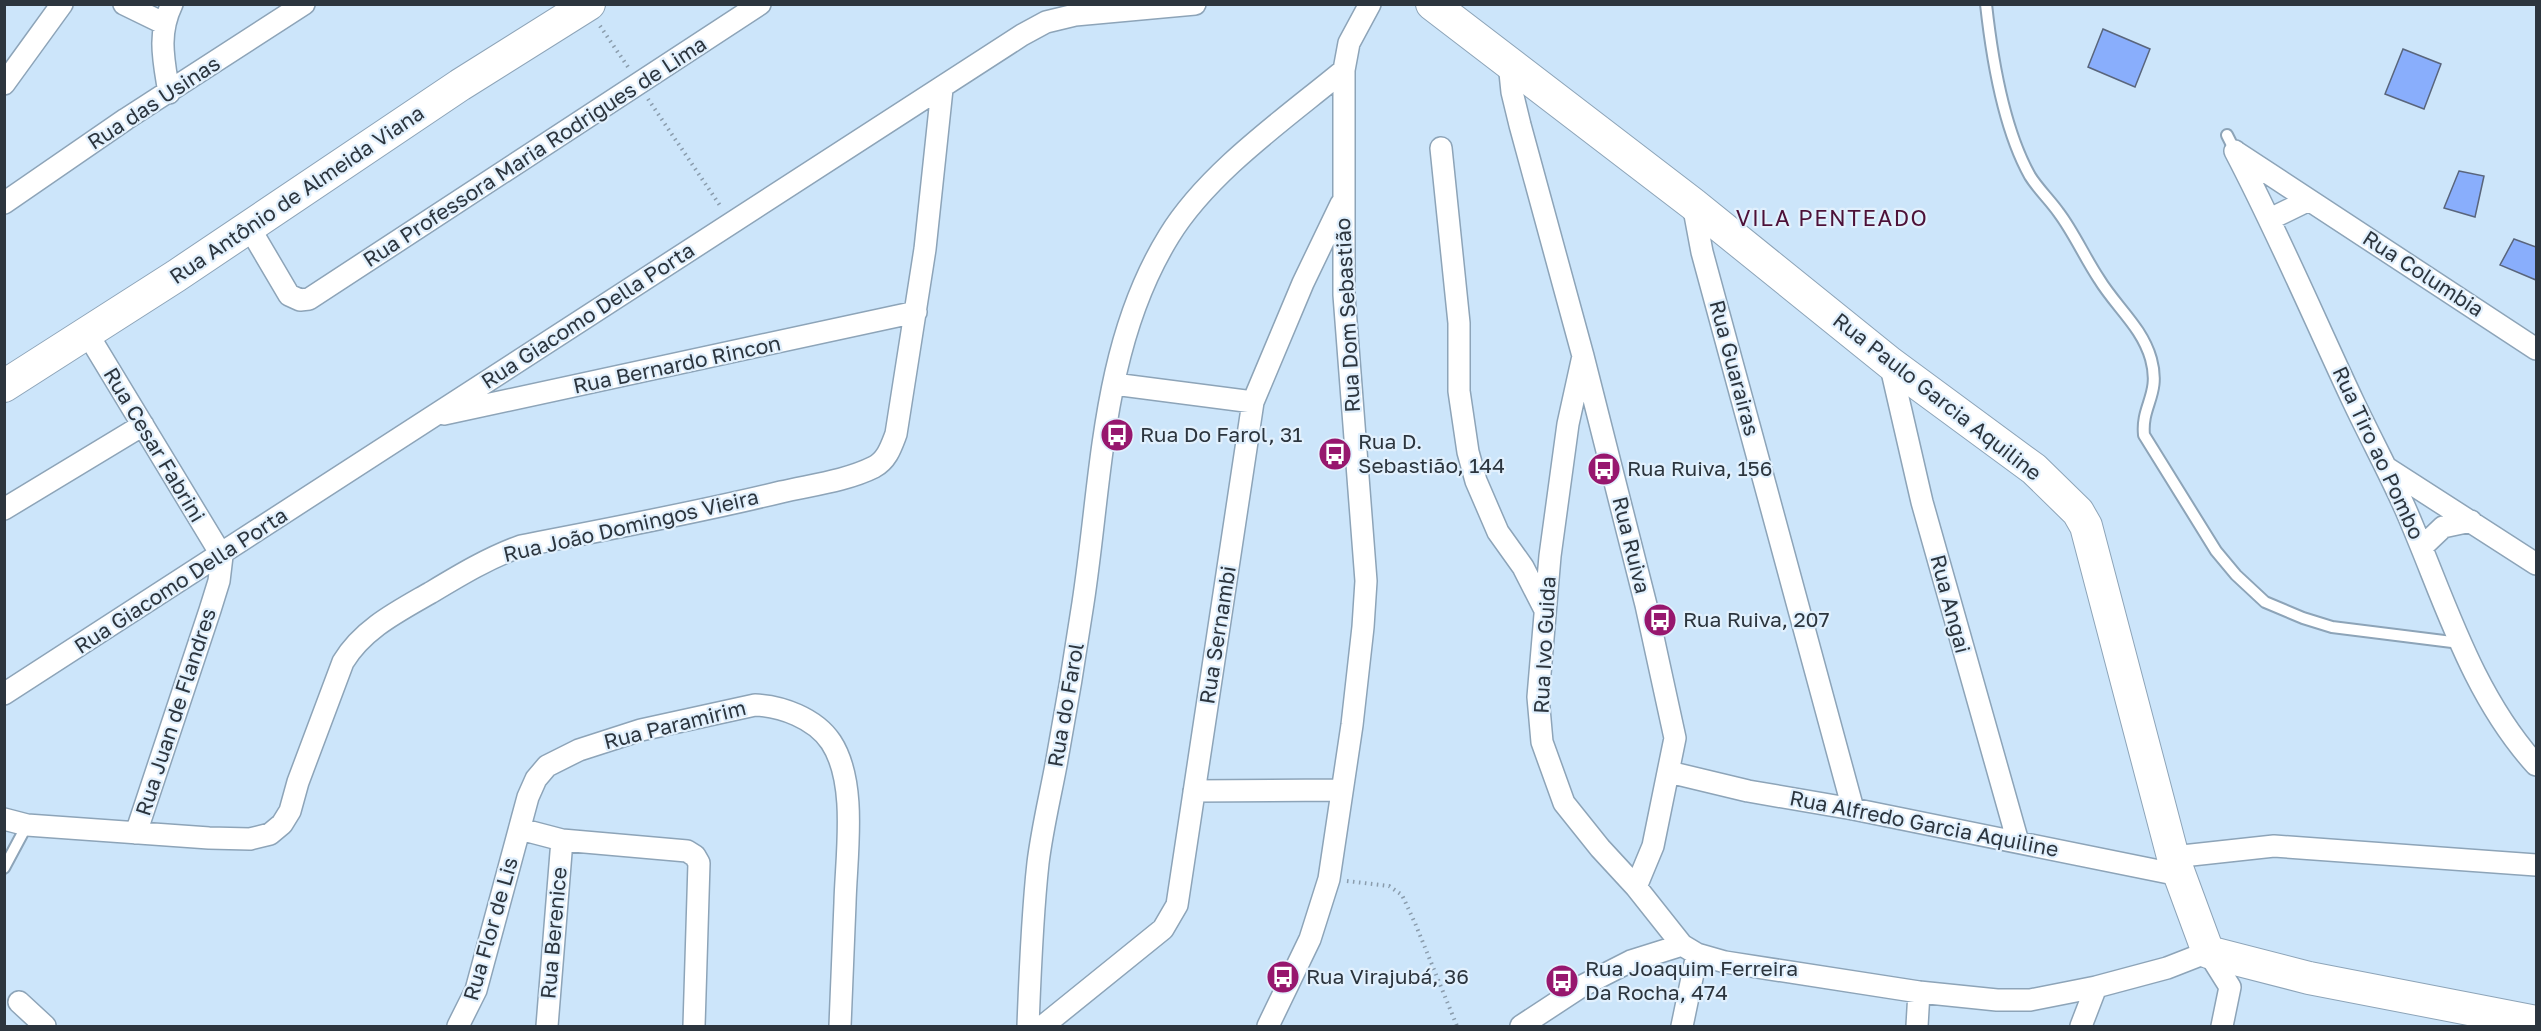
<svg xmlns="http://www.w3.org/2000/svg" width="2541" height="1031" font-family="'Golos Text',sans-serif">
<style>
.building{fill:#89aefc;stroke:#59657c;stroke-width:1.5}
.lines{fill:none;stroke-linecap:round;stroke-linejoin:round}
.lane-casing{stroke:#8da4b8;stroke-width:14}
.street-casing{stroke:#8da4b8;stroke-width:24}
.secondary-casing{stroke:#8da4b8;stroke-width:34}
.path{stroke:#8a9cac;stroke-width:4;stroke-dasharray:1.5 4.5;stroke-linecap:butt}
.lane{stroke:#fff;stroke-width:10}
.street{stroke:#fff;stroke-width:21}
.secondary{stroke:#fff;stroke-width:32}
.labels{text-anchor:middle;stroke-width:4.5;stroke-linejoin:round;paint-order:stroke}
.street-label{font-size:21px;fill:#2c353e;stroke:#e1f0fd}
.poi-label{font-size:21px;fill:#2c353e;stroke:#e1f0fd;text-anchor:start}
.neighbourhood-label{font-size:22px;letter-spacing:1.5px;fill:#4d1138;stroke:#e1f0fd}
</style>
<rect width="100%" height="100%" fill="#cce5fa"/>
<!-- building -->
<path class="building" d="M2103,29l47,20 -15,38 -47,-20z
M2403,49l38,15 -17,45 -39,-15z
M2459,171l25,5 -9,41 -31,-9z
M2514,239l22,8v33l-36,-15z"/>
<g class="lines">
<defs>
<path id="lane" d="M1986,4c6,55 17,124 44,172 8,13 20,24 29,37 15,20 26,45 40,66 17,28 43,48 52,80 10,36 -10,46 -7,76l72,116 20,24 29,27 38,16 29,9 128,16
M2227,135l8,16
M4,868l23,-43"/>
<path id="street" d="M124,4l39,19
M1509,63l3,29 8,33 63,231 63,249 29,133 -22,108 -17,41
M4,84l58,-80
M169,93c-5,-32 -12,-58 3,-89
M1441,148l18,175v68l9,61 8,29 22,51 25,35 22,43
M2235,151c43,82 79,167 118,250 17,36 36,71 52,107 39,89 65,184 131,257
M2236,152l300,197
M4,203l122,-84 178,-115
M1693,204l9,48 151,557
M2270,219l39,-19
M249,227l40,68 11,5 9,-1 451,-295
M87,333l135,223 -3,25 -9,29 -74,223
M1583,356l-15,68 -18,132 -12,141 4,45 22,61 36,45 36,39 46,58 15,9 28,8 194,30 78,8h33l66,-13 71,-19 41,-16 22,35 -8,39
M1890,363l32,139 96,340
M1114,384l139,18
M444,414l472,-102
M2387,468l149,96
M4,509l139,-84
M2422,547l21,-20 28,-6
M4,694l1018,-659 24,-13 29,-7 120,-11
M1669,772l79,19 105,18 326,66
M1194,791l147,-1
M4,819l23,6 182,13 41,1 20,-5 12,-10 8,-13 8,-29 45,-120c20,-33 54,-50 87,-69 30,-18 58,-35 91,-47 87,-17 174,-33 260,-54 30,-7 65,-11 93,-25 13,-7 17,-20 22,-33l29,-185 17,-160
M520,829l42,11 125,11 8,5 4,7 -5,163
M2173,857l101,-11 262,19
M19,1002l26,24
M458,1026l18,-36 52,-193 8,-18 11,-13 32,-16 62,-20 114,-25c26,1 60,13 76,37 27,41 15,114 14,161 -2,41 -3,82 -5,123
M547,1026l15,-186
M1028,1026c2,-54 4,-109 10,-163 4,-33 12,-66 18,-98 10,-54 19,-108 27,-162 19,-124 18,-257 86,-367 39,-64 117,-118 175,-166
M1043,1026l120,-97 14,-24 76,-503 50,-119 38,-79
M1268,1026l42,-87 19,-60 23,-154 11,-98 3,-46 -22,-286v-225l5,-27 21,-39
M1521,1026l61,-40 49,-25 51,-16
M1682,1026l15,-72
M1917,1026l2,-34
M2081,1026l15,-39"/>
<path id="secondary" d="M1432,4l261,200 197,159 144,106 44,43 8,14 87,331 35,95 101,26 227,44
M4,386l172,-110 284,-191 129,-81"/>
</defs>
<!-- lane casing -->
<use href="#lane" class="lane-casing"/>
<!-- street casing -->
<use href="#street" class="street-casing"/>
<!-- secondary casing -->
<use href="#secondary" class="secondary-casing"/>
<!-- path -->
<path class="path" d="M600,26l28,41
M648,99l73,108
M1347,881l42,5 13,9 13,28 42,103"/>
<!-- lane -->
<use href="#lane" class="lane"/>
<!-- street -->
<use href="#street" class="street"/>
<!-- secondary -->
<use href="#secondary" class="secondary"/>
</g>
<!-- icons -->
<defs>
<symbol id="bus-disc" viewBox="-11 -11 22 22"><circle r="9.5" fill="#97176e" stroke="#e1f0fd"/><path d="M-5-6H5V4H4V6H2V4H-2V6H-4V4H-5ZM-3.5-4V0h7V-4ZM-3.5 1.2v1.5H-2V1.2ZM2 1.2v1.5H3.5V1.2Z" fill="#fff"/></symbol>
</defs>
<g fill-rule="evenodd">
<use href="#bus-disc" x="1098" y="416" width="38" height="38"/>
<use href="#bus-disc" x="1316" y="435" width="38" height="38"/>
<use href="#bus-disc" x="1585" y="450" width="38" height="38"/>
<use href="#bus-disc" x="1641" y="601" width="38" height="38"/>
<use href="#bus-disc" x="1264" y="958" width="38" height="38"/>
<use href="#bus-disc" x="1543" y="962" width="38" height="38"/>
</g>
<g class="labels">
<!-- street labels -->
<g class="street-label">
<text transform="translate(154 103) rotate(-33)" y="7">Rua das Usinas</text>
<text transform="translate(535 152) rotate(-33)" y="7">Rua Professora Maria Rodrigues de Lima</text>
<text transform="translate(297 195) rotate(-34)" y="7">Rua Antônio de Almeida Viana</text>
<text transform="translate(2423 274) rotate(33)" y="7">Rua Columbia</text>
<text transform="translate(1348 315) rotate(-93)" y="7">Rua Dom Sebastião</text>
<text transform="translate(588 316) rotate(-33)" y="7">Rua Giacomo Della Porta</text>
<text transform="translate(677 365) rotate(-12)" y="7">Rua Bernardo Rincon</text>
<text transform="translate(1734 368) rotate(75)" y="7">Rua Guarairas</text>
<text transform="translate(1937 397) rotate(38)" y="7">Rua Paulo Garcia Aquiline</text>
<text transform="translate(154 445) rotate(59)" y="7">Rua Cesar Fabrini</text>
<text transform="translate(2378 453) rotate(65)" y="7">Rua Tiro ao Pombo</text>
<text transform="translate(631 526) rotate(-13)" y="7">Rua João Domingos Vieira</text>
<text transform="translate(1631 545) rotate(76)" y="7">Rua Ruiva</text>
<text transform="translate(181 581) rotate(-33)" y="7">Rua Giacomo Della Porta</text>
<text transform="translate(1950 604) rotate(75)" y="7">Rua Angai</text>
<text transform="translate(1218 635) rotate(-81)" y="7">Rua Sernambi</text>
<text transform="translate(1545 645) rotate(-87)" y="7">Rua Ivo Guida</text>
<text transform="translate(1066 705) rotate(-80)" y="7">Rua do Farol</text>
<text transform="translate(176 712) rotate(-72)" y="7">Rua Juan de Flandres</text>
<text transform="translate(675 725) rotate(-14)" y="7">Rua Paramirim</text>
<text transform="translate(1924 824) rotate(11)" y="7">Rua Alfredo Garcia Aquiline</text>
<text transform="translate(491 929) rotate(-74)" y="7">Rua Flor de Lis</text>
<text transform="translate(554 933) rotate(-85)" y="7">Rua Berenice</text>
</g>
<!-- poi labels -->
<g class="poi-label">
<text x="1140" y="442">Rua Do Farol, 31</text>
<text x="1358" y="449">Rua D.<tspan x="1358" dy="24">Sebastião, 144</tspan></text>
<text x="1627" y="476">Rua Ruiva, 156</text>
<text x="1683" y="627">Rua Ruiva, 207</text>
<text x="1585" y="976">Rua Joaquim Ferreira<tspan x="1585" dy="24">Da Rocha, 474</tspan></text>
<text x="1306" y="984">Rua Virajubá, 36</text>
</g>
<!-- neighbourhood labels -->
<g class="neighbourhood-label">
<text x="1832" y="226">VILA PENTEADO</text>
</g>
</g>
<!-- border -->
<rect width="2541" height="1031" fill="none" stroke="#2c353e" stroke-width="12"/>
</svg>
